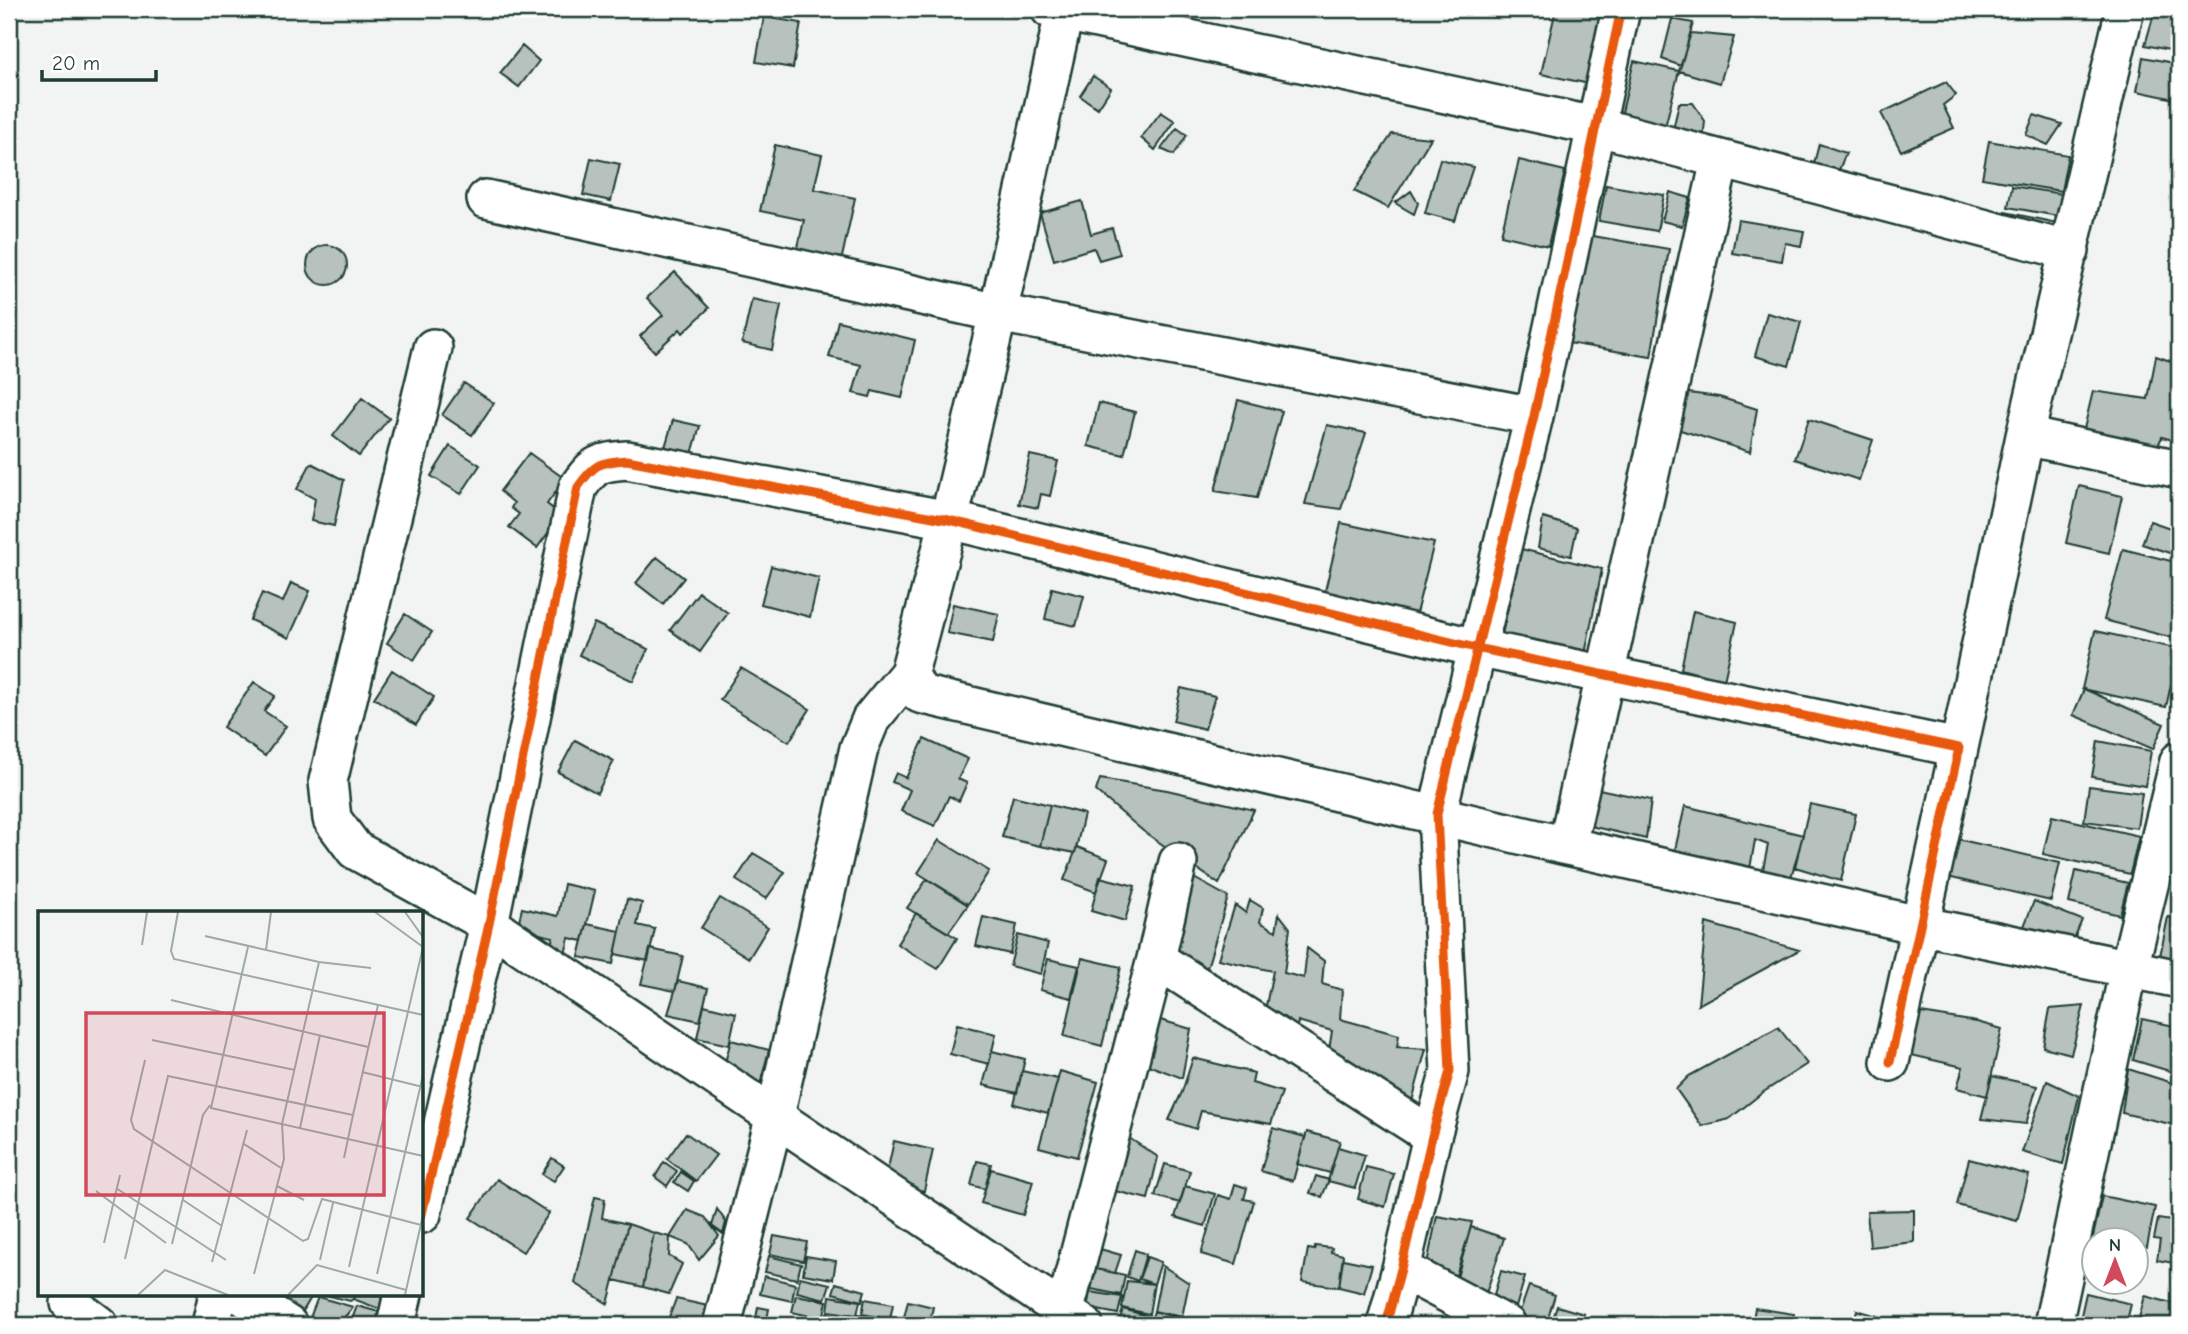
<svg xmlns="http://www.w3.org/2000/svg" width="2188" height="1334" font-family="'Comic Neue',sans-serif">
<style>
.building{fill:#b7c1bd;stroke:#1f3d34;stroke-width:2}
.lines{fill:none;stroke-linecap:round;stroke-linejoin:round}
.minor-casing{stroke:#1f3d34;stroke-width:42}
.minor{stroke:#fff;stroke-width:37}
.cycleway-casing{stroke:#fff;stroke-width:13}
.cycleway{stroke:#e8590c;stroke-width:9}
.inset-road{fill:none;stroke:#9eaaa7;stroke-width:2}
.view{fill:#d1495b;fill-opacity:0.15;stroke:#d1495b;stroke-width:3.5}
.inset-edge{fill:none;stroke:#1f3d34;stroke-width:3.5}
</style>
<rect width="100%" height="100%" fill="#f2f3f3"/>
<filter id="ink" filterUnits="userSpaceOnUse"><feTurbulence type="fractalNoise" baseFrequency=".0143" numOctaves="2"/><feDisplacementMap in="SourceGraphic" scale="14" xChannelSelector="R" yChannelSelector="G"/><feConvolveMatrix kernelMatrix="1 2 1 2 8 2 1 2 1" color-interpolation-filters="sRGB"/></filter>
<g filter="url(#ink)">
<!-- building -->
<path class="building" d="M1556,9h50l-21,74 -44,-9z
M2154,14l25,6v32l-34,-7z
M764,17l37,6 -8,45 -37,-6z
M1672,19l21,4 -12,43 -19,-7z
M1691,33l43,4 -14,46 -41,-12z
M522,46l17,15 -20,26 -19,-14z
M2143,57l36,7v36l-42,-9z
M1634,61l45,10 -17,68 -44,-10z
M1093,76l18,12 -13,20 -18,-12z
M1946,82l10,13 -13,10 11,23 -53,23 -20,-38z
M1679,103h14l12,18 -3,28 -32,-6z
M1161,112l14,9 -20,29 -14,-12z
M2034,115l28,9 -14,21 -22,-10z
M1177,128l10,7 -13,20 -13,-6z
M1392,134l39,4 -43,70 -34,-17z
M1989,141l79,14 -7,36 -79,-13z
M1819,144l27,9 -12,29 -23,-7z
M775,145l47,10 -8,34 41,9 -16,73 -44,-10 9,-41 -44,-9z
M591,158l29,6 -9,37 -28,-6z
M1440,159l33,8 -18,54 -30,-8z
M1519,160l46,11 -17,75 -47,-11z
M1606,185l58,10 -7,36 -58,-10z
M2012,186l50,8 -4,22 -50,-9z
M1411,191l7,12 -4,11 -19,-11z
M1670,192l20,6 -8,28 -20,-5z
M1082,201l9,33 21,-6 8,26 -21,6 -5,-12 -40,12 -14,-47z
M2005,212l52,11 -4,20 -53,-13z
M1738,220l66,11 -3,15 -16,-3 -3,18 -50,-8z
M1587,235l82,14 -18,108 -83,-14z
M307 265a20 20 0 1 1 40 0a20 20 0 1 1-40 0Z
M2179,256v27l-5,-1z
M675,272l34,36 -26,25 -3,-4 -25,23 -15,-16 23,-21 -16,-17z
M752,299l29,6 -9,45 -30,-7z
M1767,313l34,9 -12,44 -34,-10z
M838,321l77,19 -13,58 -30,-7 -2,6 -17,-4 8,-28 -32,-8z
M2156,356l23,8v78l-17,-5 -9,19 -70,-23 10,-42 55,8z
M464,383l30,20 -22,32 -30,-20z
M1681,392l38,5 38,12 -7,43 -76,-24z
M362,398l27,20 -30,38 -26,-20z
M1238,400l44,11 -25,87 -42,-7z
M1099,403l36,9 -11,43 -36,-9z
M1809,419l64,21 -14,40 -64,-21z
M673,420l27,6 -8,28 -28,-3z
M1327,425l39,8 -25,76 -36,-5z
M450,446l30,19 -19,29 -30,-18z
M529,453l36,26 -18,25 14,11 -24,33 -28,-21 10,-13 -8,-6 3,-5 -14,-12z
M1030,455l28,6 -8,35 -9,-2 -3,14 -19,-4z
M311,463l33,17 -10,46 -23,-5 4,-22 -18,-10z
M2079,486l43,10 -13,57 -43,-10z
M1543,518l34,10 -6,28 -33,-8z
M2150,521l29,10v25l-37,-12z
M1341,523l93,20 -22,86 -91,-21z
M1521,549l81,20 -17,85 -84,-15z
M2123,549l56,14v54l-6,21 -69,-18z
M657,557l27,21 -21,26 -27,-21z
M771,566l48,12 -9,39 -49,-13z
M291,583l19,8 -21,47 -39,-18 12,-27 21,9z
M1052,588l32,8 -8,30 -31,-7z
M699,592l29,21 -28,39 -30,-22z
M953,604l46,10 -6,28 -46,-9z
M1693,611l44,11 -13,59 -43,-12z
M405,614l27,18 -18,28 -27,-17z
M594,623l54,26 -15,32 -54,-26z
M2095,631l84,18 -13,58 -84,-18z
M741,668l69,41 -21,33 -69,-42z
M392,670l42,27 -18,28 -42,-27z
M254,682l21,14 -11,15 22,15 -21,30 -42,-29z
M1181,688l34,8 -10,33 -32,-8z
M2084,689l80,35 -11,25 -80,-34z
M924,739l44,20 -10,20 9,4 -8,18 -10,-5 -14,30 -34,-15 9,-21 -18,-8 4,-9 10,5z
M575,740l39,21 -17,32 -39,-21z
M2098,741l53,10 -6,35 -53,-9z
M1100,779l67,11 87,20 -35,74 -76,-53 -47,-40z
M2089,786l53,7 -5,35 -53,-7z
M1594,788l57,12 -5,39 -56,-13z
M1013,796l37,9 -10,41 -38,-9z
M1810,804l46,10 -15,67 -46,-14z
M1050,805l34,9 -9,39 -35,-7z
M1685,806l118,29 -15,53 -28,-4 8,-39 -13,-5 -7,40 -74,-26z
M2052,816l87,20 -9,38 -87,-20z
M1953,838l107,25 -9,38 -108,-25z
M939,840l50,31 -21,33 -50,-31z
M1077,847l31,12 -12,33 -32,-12z
M753,853l32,19 -19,27 -30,-19z
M2076,871l52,12 -8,32 -51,-12z
M1100,877l35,9 -10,35 -34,-10z
M1194,878l34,19 -21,71 -36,-9z
M927,879l41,26 -20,28 -41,-25z
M564,884l31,7 -12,50 -14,-3 -7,28 -15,-4 6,-25 -36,-8 5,-21 36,8z
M720,898l48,29 -19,31 -48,-30z
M627,899l15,4 -5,22 18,4 -7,32 -33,-7z
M1250,900l13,8 -3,14 16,9 3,-17 11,14 -6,45 20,5 3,-30 17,13 -2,23 20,6 -2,29 59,16 -2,12 29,2 -16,60 -83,-46 5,-32 -34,-10 -2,21 -33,-22 10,-49 -55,-12 17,-54 11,8z
M2034,901l48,19 -14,33 -47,-19z
M916,913l41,25 -19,31 -41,-25z
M983,917l34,8 -7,29 -34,-8z
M2168,917l11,2v51l-21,-4z
M1706,923l93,27 -101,55z
M587,924l33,7 -7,33 -34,-7z
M1018,935l30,8 -7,31 -31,-8z
M650,949l33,7 -8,35 -34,-7z
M1082,958l39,9 -19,79 -38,-10z
M1048,959l31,7 -8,32 -31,-8z
M678,981l30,7 -8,33 -32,-7z
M704,1005l32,8 -7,32 -32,-7z
M2084,1006l-13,48 -28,-7 7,-38z
M1915,1012l62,10 25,7 -15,67 -30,-8 6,-21 -56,-13z
M1157,1019l34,10 -9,49 -37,-14z
M2142,1019l37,8v47l-46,-14z
M957,1024l39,10 -7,30 -39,-10z
M1778,1027l29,37 -45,29 -33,26 -27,7 -26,-37 13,-13z
M731,1040l38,10 -9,35 -38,-11z
M992,1051l33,8 -8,34 -34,-8z
M1193,1058l61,15 -2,10 30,9 -11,32 -70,-13 -5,18 -27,-9 13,-28z
M2128,1069l51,16v41l-57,-13z
M1022,1071l36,8 -10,34 -34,-9z
M1060,1071l38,11 -21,75 -38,-10z
M1992,1076l45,10 -11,38 -45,-5z
M2047,1081l32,15 -16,68 -41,-12z
M1273,1128l32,9 -12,44 -32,-10z
M1307,1132l33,9 -10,32 -33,-9z
M686,1133l30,22 -20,26 -29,-22z
M1129,1138l29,19 -10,42 -33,-8z
M894,1141l39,9 -9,41 -39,-9z
M1338,1147l27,8 -10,33 -27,-7z
M552,1158l12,8 -10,15 -12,-7z
M1969,1159l60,16 -12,46 -60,-16z
M977,1161l14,3 -6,25 -14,-4z
M664,1162l13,9 -10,15 -12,-9z
M1165,1164l25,7 -10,32 -25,-7z
M1366,1167l28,7 -9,33 -27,-8z
M991,1169l42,12 -10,34 -42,-12z
M681,1172l13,9 -6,10 -14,-9z
M1316,1176l13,4 -7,17 -12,-4z
M497,1179l52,34 -26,39 -53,-34z
M1235,1184l12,4 -3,11 10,2 -18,63 -35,-10 17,-59 13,4z
M1185,1186l30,8 -10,32 -30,-9z
M2102,1196l53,11 -8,40 -11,-2v-5h-29l-14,-3z
M595,1197l10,2 -3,19 26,6 -20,80 -33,-21z
M717,1209l9,13 -3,12 -11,-8z
M687,1210l18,7 14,19 -20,24 -11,-16 -18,-7z
M1914,1210v32l-44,5 -3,-36z
M1437,1216l35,6 -17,63 -31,-7z
M2158,1219l21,3v42l-22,-4 3,-20 -6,-1z
M628,1224l26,9 -11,54 -29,-7z
M1471,1227l33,11 -27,83 -32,-10z
M654,1233l16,4 -1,19 13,8 -13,30 -26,-7z
M774,1236l33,6 -4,19 -33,-7z
M1315,1246l17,2 -1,4 12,3 -4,32 -37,-5 6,-33 7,1z
M1100,1249l21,6 -6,18 -19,-4z
M1135,1250l11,4 -8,27 -11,-4z
M769,1256l32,8 -4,15 -32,-7z
M806,1256l30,5 -3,18 -30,-5z
M1147,1257l14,5 -7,22 -15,-5z
M1343,1259l29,6 -8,28 -25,-6z
M1163,1266l26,17 -7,34 -28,-6z
M1096,1269l29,6 -4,20 -30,-6z
M1501,1271l24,6 -9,30 -24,-6z
M764,1276l31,8 -3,17 -32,-7z
M800,1277l30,7 -5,15 -28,-7z
M1127,1281l27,3 -5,30 -27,-6z
M836,1283l29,8 -3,10 -29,-8z
M1529,1286l26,9 -9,30 -28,-8z
M1090,1292l32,5 -4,17 -31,-6z
M2086,1293l45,11 -5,21 -47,-1z
M286,1294h27l-10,17 -24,-5z
M322,1294h32l-1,5 -3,2z
M355,1294h27l-2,15 -27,-10z
M796,1295l31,6 -4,18 -31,-7z
M830,1296l30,5 -3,14 -29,-4z
M2145,1296l34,9 -5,20 -35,-7z
M318,1297l35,10 -15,18 -30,-2z
M676,1299l32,7 -5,19h-37z
M865,1299l28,5 -3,15 -28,-5z
M908,1301l25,6 -4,18h-27z
M357,1306l22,6 -1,13h-28z
M1557,1306l27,8 -3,11h-30z
M758,1307l11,2 -3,16h-11z
M1755,1308l39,6 -2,11h-40z
M1123,1309l27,8 -2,8h-30z
M1857,1310l40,12 -1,3h-43z
M1154,1311l32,10 -2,4h-34z
M827,1313l23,4 -2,8h-23z
M859,1314l30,8 -2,3h-32z"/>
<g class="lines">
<defs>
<path id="minor" d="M1050,9l545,117 475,125
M1065,9l-67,304 -49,207 -40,153 11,21 647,152 352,79 260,54
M486,199l512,114 536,103
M433,348l-105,433 4,38 23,31 134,74 595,401
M2025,436l154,33
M1959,748l66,-312 100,-427
M1567,846l153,-686
M1156,959l276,177
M422,1214l67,-290 89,-437c16,-23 21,-25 49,-27l322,60 527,128 483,100 -69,314
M1401,1269l106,56
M240,1294l48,31
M70,1303l29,22
M211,1325l7,-31
M396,1325l7,-31
M722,1325l53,-210 84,-367 12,-29 38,-46
M1061,1325l95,-366 22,-97
M1386,1325l15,-56 31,-133 18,-65 -13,-257 97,-398 87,-407
M2053,1325l76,-357 50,-207"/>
</defs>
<!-- minor casing -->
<use href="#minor" class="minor-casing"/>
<!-- minor -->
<use href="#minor" class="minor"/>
<defs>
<path id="cycleway" d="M422,1214l67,-290 89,-437c16,-23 21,-25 49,-27l322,60 527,128 483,100 -69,314
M1386,1325l15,-56 31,-133 18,-65 -13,-257 97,-398 87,-407"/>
</defs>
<!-- cycleway casing -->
<use href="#cycleway" class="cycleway-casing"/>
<!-- cycleway -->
<use href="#cycleway" class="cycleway"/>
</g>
</g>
<!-- overview -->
<g transform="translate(38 911)">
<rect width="385" height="385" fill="#f2f3f3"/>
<path class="inset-road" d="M140,1l-7,39 3,8 249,56M337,1l48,35M367,1l18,25M167,25l114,26 52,6M104,34l5,-33M210,36l-37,161 212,48M228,39l5,-38M133,89l197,47M114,129l143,30M107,149l-14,60 3,9 169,112 5,-2 14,-40 99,26M324,161l61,15M315,204l25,-110M262,217l20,-93M206,233l37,24M239,275l27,14M78,277l110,72M58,280l70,52M145,289l39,26M66,332l16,-68M134,333l31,-129 7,-10M87,348l43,-183 185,39 -9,43M282,349l13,-57M174,351l35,-132M311,356l74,-320M216,363l30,-115 -2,-35 37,-162M339,363l46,-199M100,384l27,-25 63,25M250,384l29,-30 89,25M367,384l18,-80"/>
<path class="view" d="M48,102h298v182h-298z"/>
<rect width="385" height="385" class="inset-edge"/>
</g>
<!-- margin -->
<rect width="2188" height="1334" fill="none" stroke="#fff" stroke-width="35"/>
<rect x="18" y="18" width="2153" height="1299" fill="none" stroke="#1f3d34" stroke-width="2.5" filter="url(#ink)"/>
<!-- north arrow -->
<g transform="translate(2115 1261)"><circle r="33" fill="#ffffff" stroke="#a5b1ae" stroke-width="2"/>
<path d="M0-5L12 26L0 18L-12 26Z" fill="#d1495b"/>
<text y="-10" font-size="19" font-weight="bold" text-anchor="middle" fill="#1f3d34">N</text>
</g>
<!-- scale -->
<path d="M42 70v10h114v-10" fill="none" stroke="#1f3d34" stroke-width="3.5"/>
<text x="52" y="70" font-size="21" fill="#1f3d34" stroke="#ffffff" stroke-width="5" paint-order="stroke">20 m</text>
</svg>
